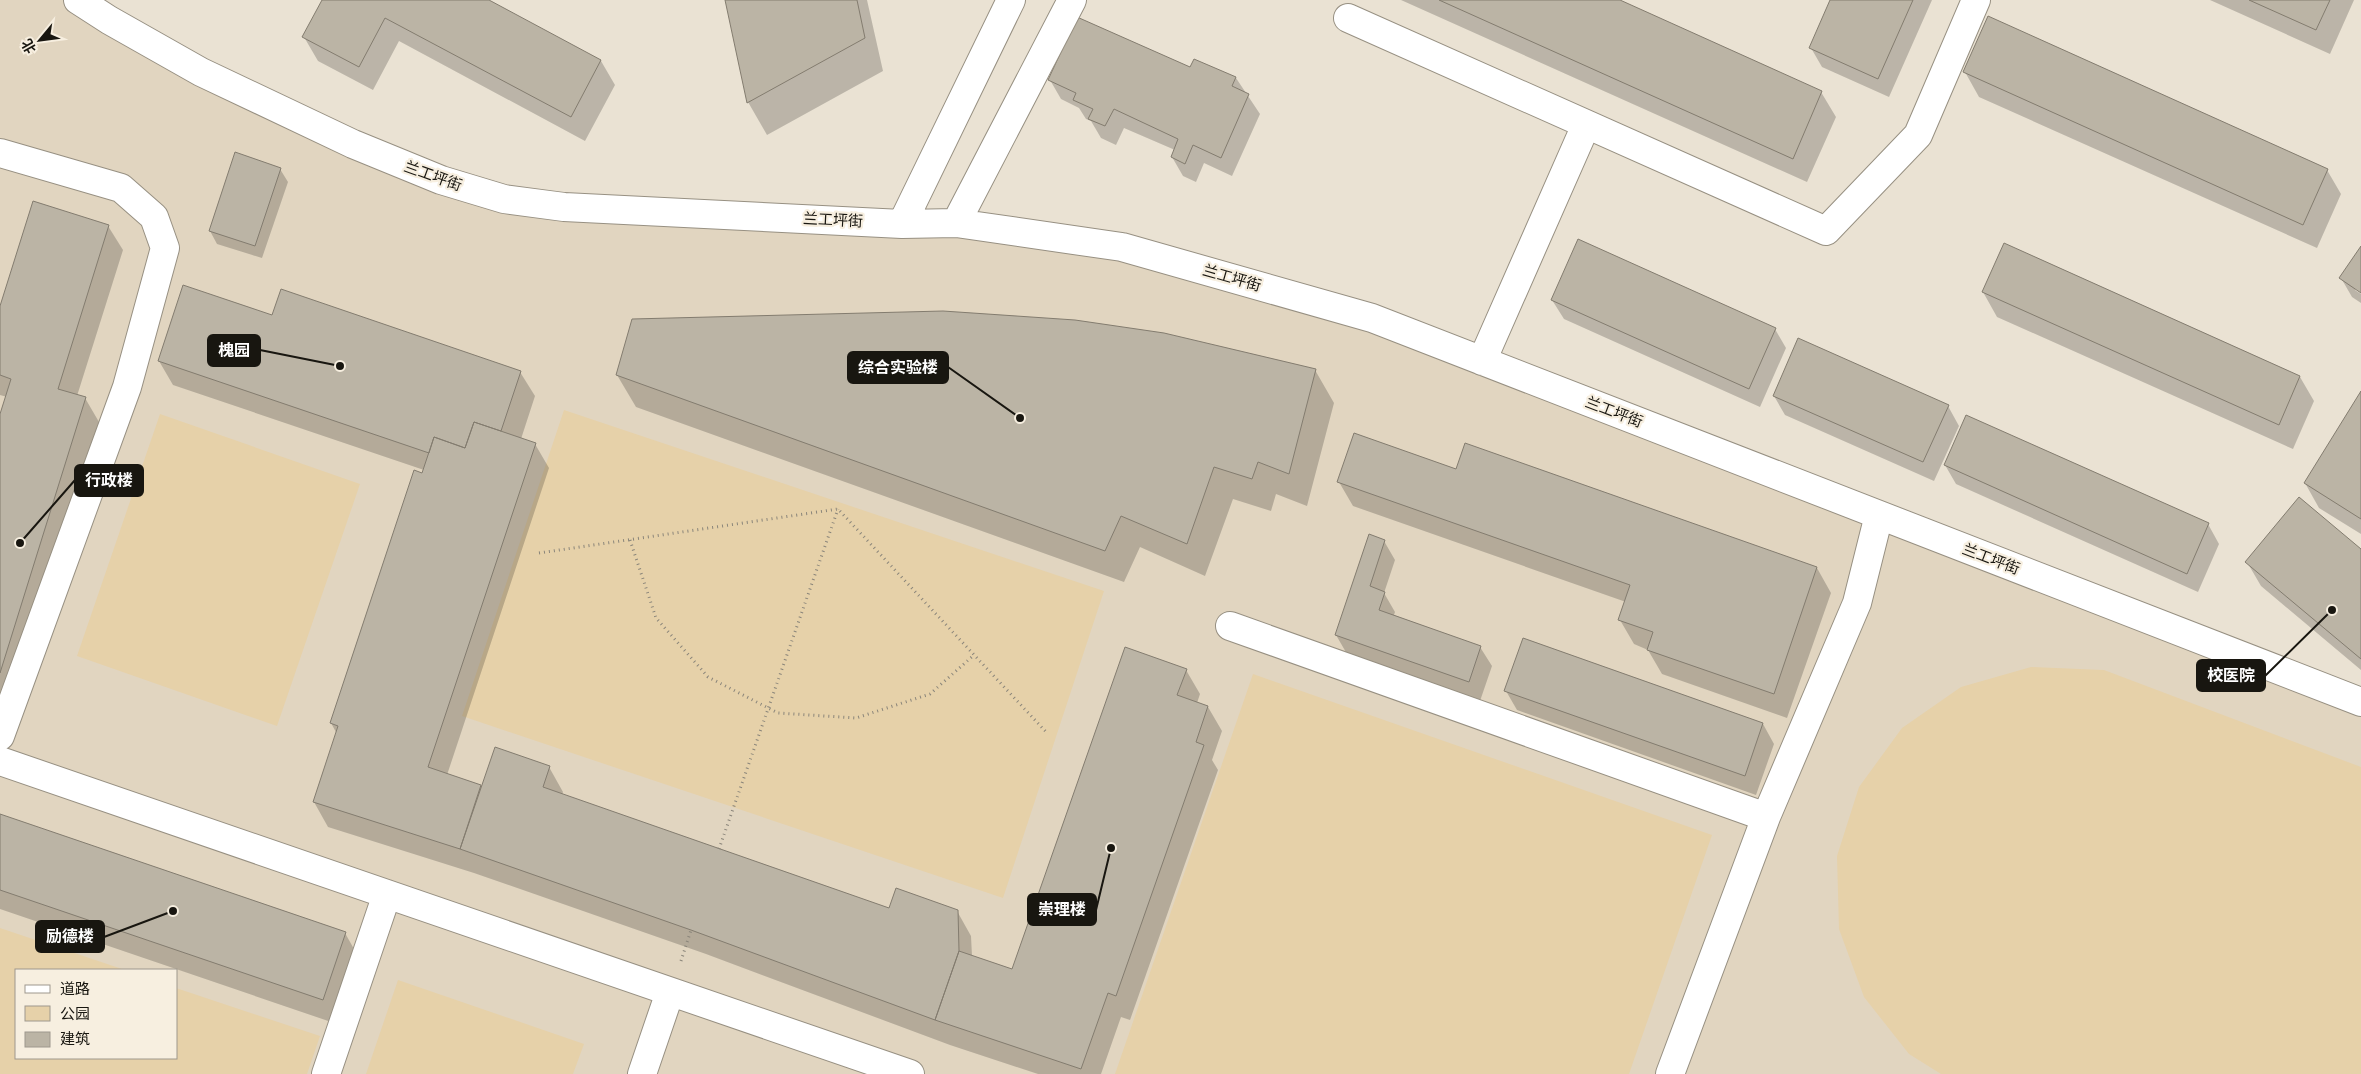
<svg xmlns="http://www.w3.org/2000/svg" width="2361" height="1074" font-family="'PT Sans Narrow','Noto Sans SC',sans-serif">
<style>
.built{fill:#e1d5c0;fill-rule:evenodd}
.green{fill:#e6d1a9}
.shadow{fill:#0003}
.building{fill:#bbb4a5;stroke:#837c6f}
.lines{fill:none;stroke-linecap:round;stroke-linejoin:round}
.minor-casing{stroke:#979082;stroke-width:30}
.path{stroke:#8a857a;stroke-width:3;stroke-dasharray:1 4;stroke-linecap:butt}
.minor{stroke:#fff;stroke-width:28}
.labels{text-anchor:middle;stroke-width:4.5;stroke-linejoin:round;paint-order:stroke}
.street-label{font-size:15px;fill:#181610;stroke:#f7efe0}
.leader{fill:none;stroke:#181610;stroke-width:2}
.callout-dot{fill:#181610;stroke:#f7efe0;stroke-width:2}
.callout{fill:#181610;stroke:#181610;stroke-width:2}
.callout-label{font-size:16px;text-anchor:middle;font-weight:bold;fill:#fff}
</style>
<rect width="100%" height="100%" fill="#eae2d3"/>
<!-- built -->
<path class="built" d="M0,0h78l31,20 395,179 452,24 416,95 989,384v372h-2361zM16,970h160v88h-160z"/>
<!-- green -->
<path class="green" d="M564,410l540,181 -101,307 -541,-182z
M160,414l200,70 -83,242 -200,-70z
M2031,667l73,3 257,97v307h-420l-32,-20 -45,-57 -25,-68 -2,-73 22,-69 43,-59 59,-41z
M1253,674l459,161 -83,239h-514z
M0,928l125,42h-109v88h160v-70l144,48 -13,38h-307z
M398,980l186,64 -11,30h-207z"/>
<!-- shadow -->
<path class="shadow" d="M323,0h163l115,61 14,24 -30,56 -186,-100 -26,49 -55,-29 -14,-24z
M726,0h141l16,71 -116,64 -19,-33z
M1401,0h215l205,92 15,25 -29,65z
M1832,0h100l-43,97 -67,-30 -11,-19z
M2210,0h144l-24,54z
M1195,60l41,18 24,36 -28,62 -28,-13 -8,19 -13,-6 -11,-19 3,-7 -51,-22 -8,17 -15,-7 -10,-17 -5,-2 -7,-11 -18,-9 -11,-19 141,-11z
M1965,72l362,98 14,24 -24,54 -338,-151z
M280,169l8,13 -26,76 -45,-14 -7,-13z
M108,226l15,24 -46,146 8,2 14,24 -95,306 -4,-1v-309l7,-21 -7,-2v-84z
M2361,248v43l-6,-4v3l6,4v9l-9,-6 -11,-19z
M1983,292l317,85 14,24 -21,48 -296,-132z
M1552,300l223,29 11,19 -26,59 -196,-88z
M273,317l247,55 15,24 -14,43 14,5 14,24 -102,307 35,12 67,-20 14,25 -1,3 328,115 67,1 14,25 1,20 41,15 173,-301 14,24 -3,9 11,4 14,24 -10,29 6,10 -88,250 -9,-3 -20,57h-63l-88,-29 -244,-91 -232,-81 -146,-46 -14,-25 23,-68 -6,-11 93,-253 -251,-85 -14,-24z
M1315,370l19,33 -27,103 -31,-12 -5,17 -38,-12 -28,77 -65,-29 -16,35 -488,-175 -19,-32z
M2361,393v141l-42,-26 -14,-25z
M1774,396l174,10 11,20 -25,55 -149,-66z
M1967,416l241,108 11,20 -21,48 -242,-108 -11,-19z
M1465,445l352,123 14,25 -44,125 -125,-44 -14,-24 -14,-6 -14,-24 6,-18 -273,-96 -14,-24 118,-12z
M1384,541l11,19 -11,33 11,19 -1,3 86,32 12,19 -12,35 -133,-47 -11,-19z
M2361,550v120l-100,-84 -14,-24z
M1524,640l239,84 11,20 -18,51 -239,-85 -11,-19z
M0,815l345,118 14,25 -22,66 -337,-115z"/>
<!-- building -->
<path class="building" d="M322,0h167l112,60 -30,57 -186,-99 -26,49 -57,-30z
M725,0h132l8,38 -118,65z
M1439,0h181l202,91 -29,68z
M1830,0h83l-35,79 -69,-31z
M2249,0h81l-14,30z
M1988,16l340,153 -25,56 -340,-153z
M1077,17l113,50 4,-8 42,18 -4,9 17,8 -28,64 -28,-13 -8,19 -14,-7 7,-18 -64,-30 -9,17 -17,-7 5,-10 -20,-9 3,-7 -28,-13z
M235,152l46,16 -26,78 -46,-15z
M33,201l76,24 -51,164 28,8 -86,276v-259l11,-35 -11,-4v-69z
M1578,239l198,89 -27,61 -198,-89z
M2004,243l296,133 -21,49 -297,-133z
M2361,246v47l-22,-15z
M183,285l89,30 9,-26 240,82 -20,60 -27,-9 -9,26 -31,-11 -5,16 -271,-92z
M943,311l132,9 89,13 152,36 -27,105 -31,-12 -6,17 -38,-12 -27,77 -66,-28 -16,35 -489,-176 16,-56z
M1798,338l151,67 -26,57 -150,-66z
M2361,391v128l-57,-36z
M1966,415l243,108 -22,51 -243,-109z
M474,422l62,21 -108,324 53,18 -21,64 -147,-47 25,-76 -8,-3 84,-253 8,3 12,-36 31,11z
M1354,433l102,36 9,-26 352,124 -43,127 -127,-44 6,-18 -35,-12 12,-35 -293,-103z
M2299,497l62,52v110l-116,-97z
M1369,534l16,6 -15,46 15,6 -6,18 102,36 -12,36 -134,-47z
M1523,638l240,85 -18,53 -241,-85z
M1125,647l62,22 -10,26 31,11 -12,36 8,3 -88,251 -8,-3 -27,76 -146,-49 24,-69 53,18z
M495,747l55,19 -7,21 346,121 7,-20 62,22 1,41 -24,69 -244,-90 -231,-81z
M0,814l346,118 -23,68 -323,-110z"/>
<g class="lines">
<defs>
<path id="minor" d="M78,0l31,20 92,52 152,72 88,36 63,19 60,8 338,17 54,-1 166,24 250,71 989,384
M1348,18l478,213 92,-96 58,-135
M0,153l121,35 33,29 11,31 -38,139 -127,349
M956,223l116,-223
M902,224l109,-224
M1482,361l104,-236
M1230,626l536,191
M0,761l910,313
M326,1074l61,-180
M642,1074l28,-82
M1670,1074l96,-257 91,-214 22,-88"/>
</defs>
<!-- minor casing -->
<use href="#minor" class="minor-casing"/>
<!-- path -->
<path class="path" d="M630,540l26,78 52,59 70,36 78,5 74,-24 44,-39
M539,553l299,-44 210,225
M719,849l119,-340
M681,961l10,-31"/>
<!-- minor -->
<use href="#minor" class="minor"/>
</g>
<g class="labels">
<!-- street labels -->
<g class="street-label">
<text transform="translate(433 176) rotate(20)" y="5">兰工坪街</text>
<text transform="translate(833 220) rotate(3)" y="5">兰工坪街</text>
<text transform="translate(1232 278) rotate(16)" y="5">兰工坪街</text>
<text transform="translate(1614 412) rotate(21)" y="5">兰工坪街</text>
<text transform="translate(1991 559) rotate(21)" y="5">兰工坪街</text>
</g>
</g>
<!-- callouts -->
<path class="leader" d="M340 366L260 350M1020 418L948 367M20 543L75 480M2332 610L2265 676M1111 848L1096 910M173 911L104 937"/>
<g class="callout-dot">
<circle cx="340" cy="366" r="5"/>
<circle cx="1020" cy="418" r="5"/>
<circle cx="20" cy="543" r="5"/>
<circle cx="2332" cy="610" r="5"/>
<circle cx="1111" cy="848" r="5"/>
<circle cx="173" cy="911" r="5"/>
</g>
<g class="callout">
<rect x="208" y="335" width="52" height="31" rx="5"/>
<rect x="848" y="352" width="100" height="31" rx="5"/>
<rect x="75" y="465" width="68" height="31" rx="5"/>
<rect x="2197" y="660" width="68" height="31" rx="5"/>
<rect x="1028" y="894" width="68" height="31" rx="5"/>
<rect x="36" y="921" width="68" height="31" rx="5"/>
</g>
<g class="callout-label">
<text x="234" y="356">槐园</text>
<text x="898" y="373">综合实验楼</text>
<text x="109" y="486">行政楼</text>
<text x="2231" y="681">校医院</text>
<text x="1062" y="915">崇理楼</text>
<text x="70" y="942">励德楼</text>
</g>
<!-- legend -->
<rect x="15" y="969" width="162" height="90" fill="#f7efe0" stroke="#9e988d"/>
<rect x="25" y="985" width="25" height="8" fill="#ffffff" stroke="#9e988d"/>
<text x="60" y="994" font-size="15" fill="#181610">道路</text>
<rect x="25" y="1006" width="25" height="15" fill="#e6d1a9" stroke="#9e988d"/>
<text x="60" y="1019" font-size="15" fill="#181610">公园</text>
<rect x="25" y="1032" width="25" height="15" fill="#bbb4a5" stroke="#9e988d"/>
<text x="60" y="1044" font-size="15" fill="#181610">建筑</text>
<!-- north arrow -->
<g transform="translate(40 40) rotate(241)" stroke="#f7efe0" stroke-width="4" paint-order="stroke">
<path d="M0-4L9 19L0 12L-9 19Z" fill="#181610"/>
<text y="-8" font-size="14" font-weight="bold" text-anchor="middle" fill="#181610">北</text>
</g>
</svg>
